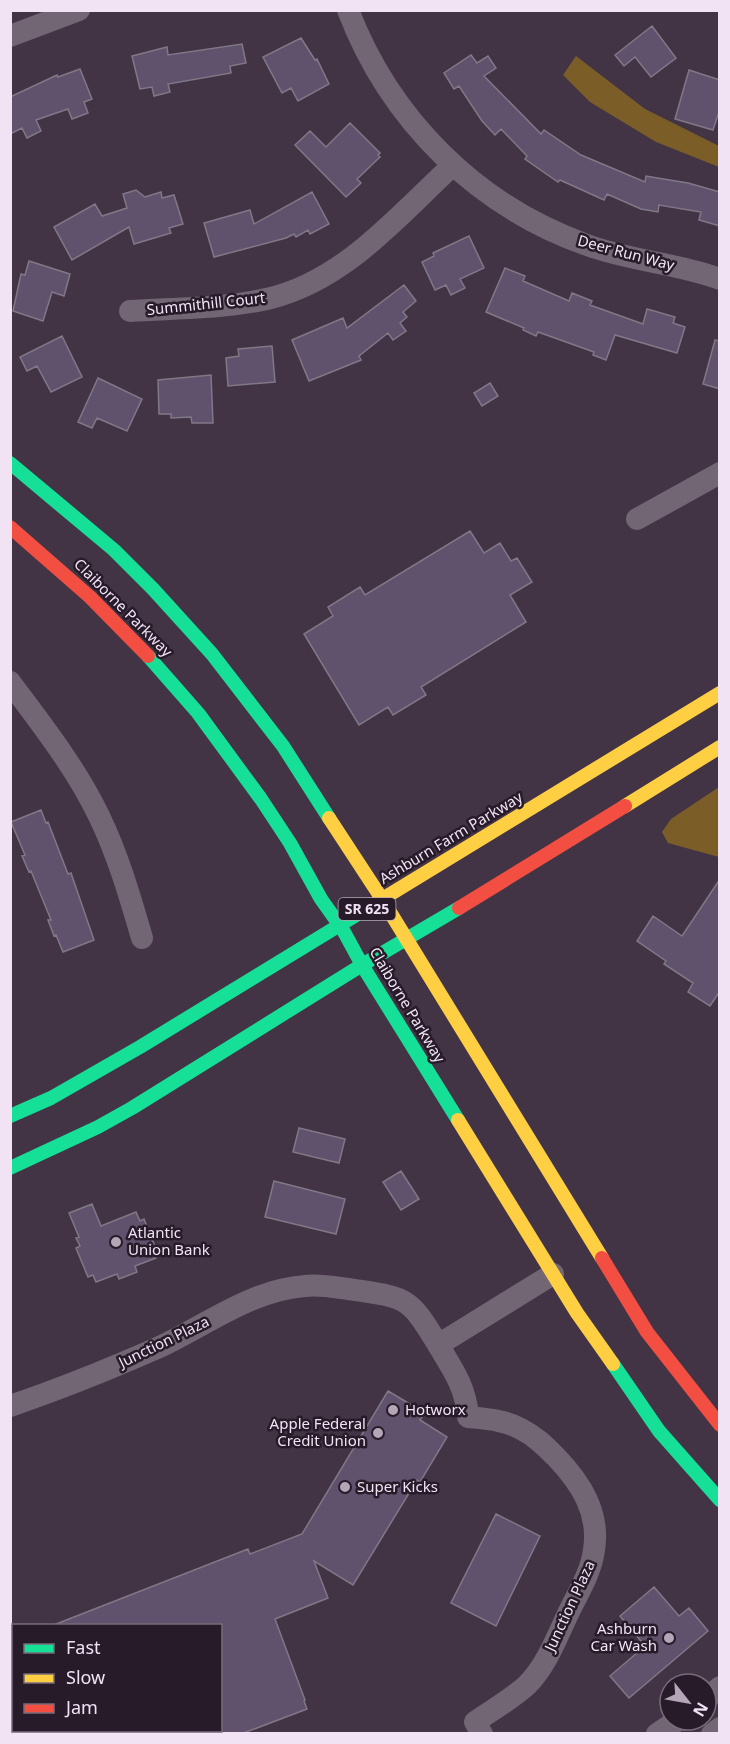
<svg xmlns="http://www.w3.org/2000/svg" width="730" height="1744" font-family="'Noto Sans',sans-serif">
<style>
.forest{fill:#7b5d27}
.building{fill:#60526c;stroke:#817887;stroke-width:1.5}
.lines{fill:none;stroke-linecap:round;stroke-linejoin:round}
.street{stroke:#726674;stroke-width:22}
.fast{stroke:#16e098;stroke-width:14}
.slow{stroke:#ffcf43;stroke-width:14}
.jam{stroke:#f24e42;stroke-width:14}
.poi-dot{fill:#b4a5b7;stroke:#271b29;stroke-width:2}
.labels{text-anchor:middle;stroke-width:5;stroke-linejoin:round;paint-order:stroke}
.shield{fill:#271b29;stroke:#b4a6b7;stroke-width:1.5}
.shield-label{font-size:14px;font-weight:bold;fill:#f1e2f4}
.street-label{font-size:15px;fill:#f1e2f4;stroke:#271b29}
.poi-label{font-size:15px;fill:#f1e2f4;stroke:#271b29;text-anchor:start}
</style>
<rect width="100%" height="100%" fill="#423445"/>
<!-- forest -->
<path class="forest" d="M576,56l69,53 74,37v21l-63,-25 -66,-40 -27,-27z
M719,787v70l-51,-14 -6,-11 9,-13z"/>
<!-- building -->
<path class="building" d="M652,26l24,32 -25,19 -16,-20 -11,9 -9,-11z
M301,38l14,22 2,-1 12,25 -31,17 -7,-13 -9,5 -19,-36z
M242,44l4,19 -16,3 1,7 -63,11 2,8 -16,4 -2,-9 -12,2 -8,-33 35,-9 1,8z
M471,55l6,8 11,-7 8,12 -12,8 57,58 3,-4 37,25 64,27 1,-6 42,7 32,9v34l-21,-6 2,-8 -42,-7 -1,7 -17,-3 -34,-15 -3,6 -44,-20 -2,2 -33,-23 2,-3 -26,-27 -6,6 -13,-14 -23,-35 -5,3 -10,-16z
M80,69l12,30 -8,3 4,11 -16,6 -4,-10 -32,11 5,11 -14,7 -5,-10 -12,6v-37l47,-22 1,2z
M689,70l31,10v29l-7,21 -38,-11z
M350,123l30,30 -2,2 2,2 -23,22 4,4 -15,14 -51,-52 15,-14 16,16z
M136,190l9,7 16,-5 1,6 12,-3 9,29 -14,4 2,5 -37,11 -5,-17 -57,33 -18,-33 41,-23 7,12 25,-8 -4,-14z
M312,192l17,32 -19,10 -2,-4 -12,7 -2,-3 -8,4 -72,19 -10,-34 46,-13 4,14z
M469,236l15,32 -24,11 5,9 -14,7 -5,-10 -11,5 -13,-28 12,-6 -1,-3z
M29,261l41,13 -6,22 -12,-4 -9,29 -30,-10 8,-37 4,1z
M505,268l20,8 -2,5 46,20 3,-8 20,8 -2,4 53,19 4,-15 28,8 -2,6 12,4 -8,26 -62,-18 -9,25 -13,-5 1,-3 -56,-20 -2,4 -13,-6 1,-2 -38,-16z
M404,285l12,16 -13,11 4,5 -7,6 6,8 -13,9 -5,-7 -29,23 2,4 -52,21 -17,-41 51,-22 4,10z
M62,336l20,41 -31,15 -14,-26 -10,5 -7,-14z
M715,340l5,1v48l-17,-5z
M272,346l3,36 -47,4 -2,-28 13,-2 -1,-7z
M211,375l2,48h-21l-1,-6 -20,1v-4h-12l-1,-34z
M98,378l44,21 -15,32 -30,-13 -5,10 -14,-6z
M490,383l8,13 -16,10 -8,-13z
M470,531l14,22 16,-10 11,18 6,-3 15,24 -22,13 16,27 -105,65 5,8 -33,20 -5,-8 -29,18 -55,-91 29,-18 -5,-9 32,-20 5,8z
M41,810l5,13 2,-1 20,52 3,-1 23,67 -31,12 -7,-17 -2,1 -6,-16h3l-20,-49 -2,1 -7,-16 3,-1 -14,-33z
M720,879v112l-10,15 -22,-14 5,-9 -29,-19 2,-3 -29,-20 16,-25 29,20z
M299,1128l46,11 -6,24 -46,-11z
M401,1171l18,28 -18,11 -18,-28z
M274,1181l71,18 -9,35 -71,-17z
M92,1204l9,22 35,-14 4,9 4,-2 12,30 -4,1 4,8 -21,8 2,6 -18,7 -2,-5 -21,8 -3,-7 -5,2 -12,-29 4,-2 -4,-8 3,-1 -10,-24z
M388,1391l37,22 -5,7 27,17 -27,45 -3,-2 -64,105 -39,-24 14,37 -53,21 30,81 -1,1 3,8 -66,25h-21v-108h-169l197,-77 2,5 52,-20z
M496,1514l44,22 -44,90 -45,-23z
M654,1587l25,29 10,-8 19,23 -79,67 -19,-22 35,-30 -25,-30z"/>
<g class="lines">
<!-- street -->
<path class="street" d="M348,10c42,110 129,196 239,235 43,16 90,18 133,34
M10,36l69,-26
M130,311c46,-3 95,-2 141,-13 75,-19 127,-82 182,-133
M637,519l83,-46
M10,682c32,43 66,86 89,134 19,39 31,81 43,122
M438,1345l115,-71
M10,1406c50,-17 97,-36 145,-57 49,-22 95,-59 150,-63 17,-2 33,2 50,4 52,8 54,7 82,53 15,25 29,44 31,74 18,2 37,3 53,12 14,7 24,17 35,28 25,26 44,56 38,93 -3,24 -18,46 -28,68 -10,22 -21,49 -39,67 -15,14 -35,25 -52,37l7,12
M706,1699l14,-12
M657,1734l21,-14
M712,1734l8,-6"/>
<!-- fast -->
<path class="fast" d="M10,463l104,87 39,39 59,65 71,92 46,72
M148,656l50,57 63,86 29,44 31,56 22,31 19,35 96,155
M10,1116l41,-18 89,-51 226,-138
M10,1168l88,-41 34,-19 230,-143 97,-57
M613,1364l46,67 61,69"/>
<!-- slow -->
<path class="slow" d="M625,806l95,-59
M329,818l53,81 220,359
M366,909l354,-216
M458,1120l119,193 36,51"/>
<!-- jam -->
<path class="jam" d="M10,527l80,70 58,59
M459,908l166,-102
M602,1258l45,74 73,93"/>
</g>
<!-- markers -->
<g class="poi-dot">
<circle cx="116" cy="1242" r="6"/>
<circle cx="393" cy="1410" r="6"/>
<circle cx="378" cy="1433" r="6"/>
<circle cx="345" cy="1487" r="6"/>
<circle cx="669" cy="1638" r="6"/>
</g>
<g class="labels">
<!-- shield labels -->
<rect class="shield" x="338.5" y="898" width="57" height="22" rx="4.5"/>
<g class="shield-label">
<text x="367" y="914">SR 625</text>
</g>
<!-- street labels -->
<g class="street-label">
<text transform="translate(626 253) rotate(15)" y="5">Deer Run Way</text>
<text transform="translate(206 304) rotate(-6)" y="5">Summithill Court</text>
<text transform="translate(123 608) rotate(45)" y="5">Claiborne Parkway</text>
<text transform="translate(451 838) rotate(-31)" y="5">Ashburn Farm Parkway</text>
<text transform="translate(407 1005) rotate(59)" y="5">Claiborne Parkway</text>
<text transform="translate(164 1342) rotate(-26)" y="5">Junction Plaza</text>
<text transform="translate(570 1606) rotate(-65)" y="5">Junction Plaza</text>
</g>
<!-- poi labels -->
<g class="poi-label">
<text x="128" y="1238">Atlantic<tspan x="128" dy="17">Union Bank</tspan></text>
<text x="405" y="1415">Hotworx</text>
<text x="366" y="1429" text-anchor="end">Apple Federal<tspan x="366" dy="17">Credit Union</tspan></text>
<text x="357" y="1492">Super Kicks</text>
<text x="657" y="1634" text-anchor="end">Ashburn<tspan x="657" dy="17">Car Wash</tspan></text>
</g>
</g>
<!-- border -->
<rect width="730" height="1744" fill="none" stroke="#f1e2f4" stroke-width="24"/>
<!-- legend -->
<rect x="12" y="1624" width="210" height="108" fill="#271b29" stroke="#786b7a" stroke-width="1.5"/>
<rect x="24" y="1644" width="30" height="9" fill="#16e098" stroke="#786b7a" stroke-width="1.5"/>
<text x="66" y="1654" font-size="18" fill="#f1e2f4">Fast</text>
<rect x="24" y="1674" width="30" height="9" fill="#ffcf43" stroke="#786b7a" stroke-width="1.5"/>
<text x="66" y="1684" font-size="18" fill="#f1e2f4">Slow</text>
<rect x="24" y="1704" width="30" height="9" fill="#f24e42" stroke="#786b7a" stroke-width="1.5"/>
<text x="66" y="1714" font-size="18" fill="#f1e2f4">Jam</text>
<!-- north arrow -->
<g transform="translate(688 1702) rotate(121)"><circle r="28" fill="#271b29" stroke="#786b7a" stroke-width="1.5"/>
<path d="M0-4.5L10 22L0 15L-10 22Z" fill="#b4a5b7"/>
<text y="-9" font-size="16" font-weight="bold" text-anchor="middle" fill="#f1e2f4">N</text>
</g>
</svg>
